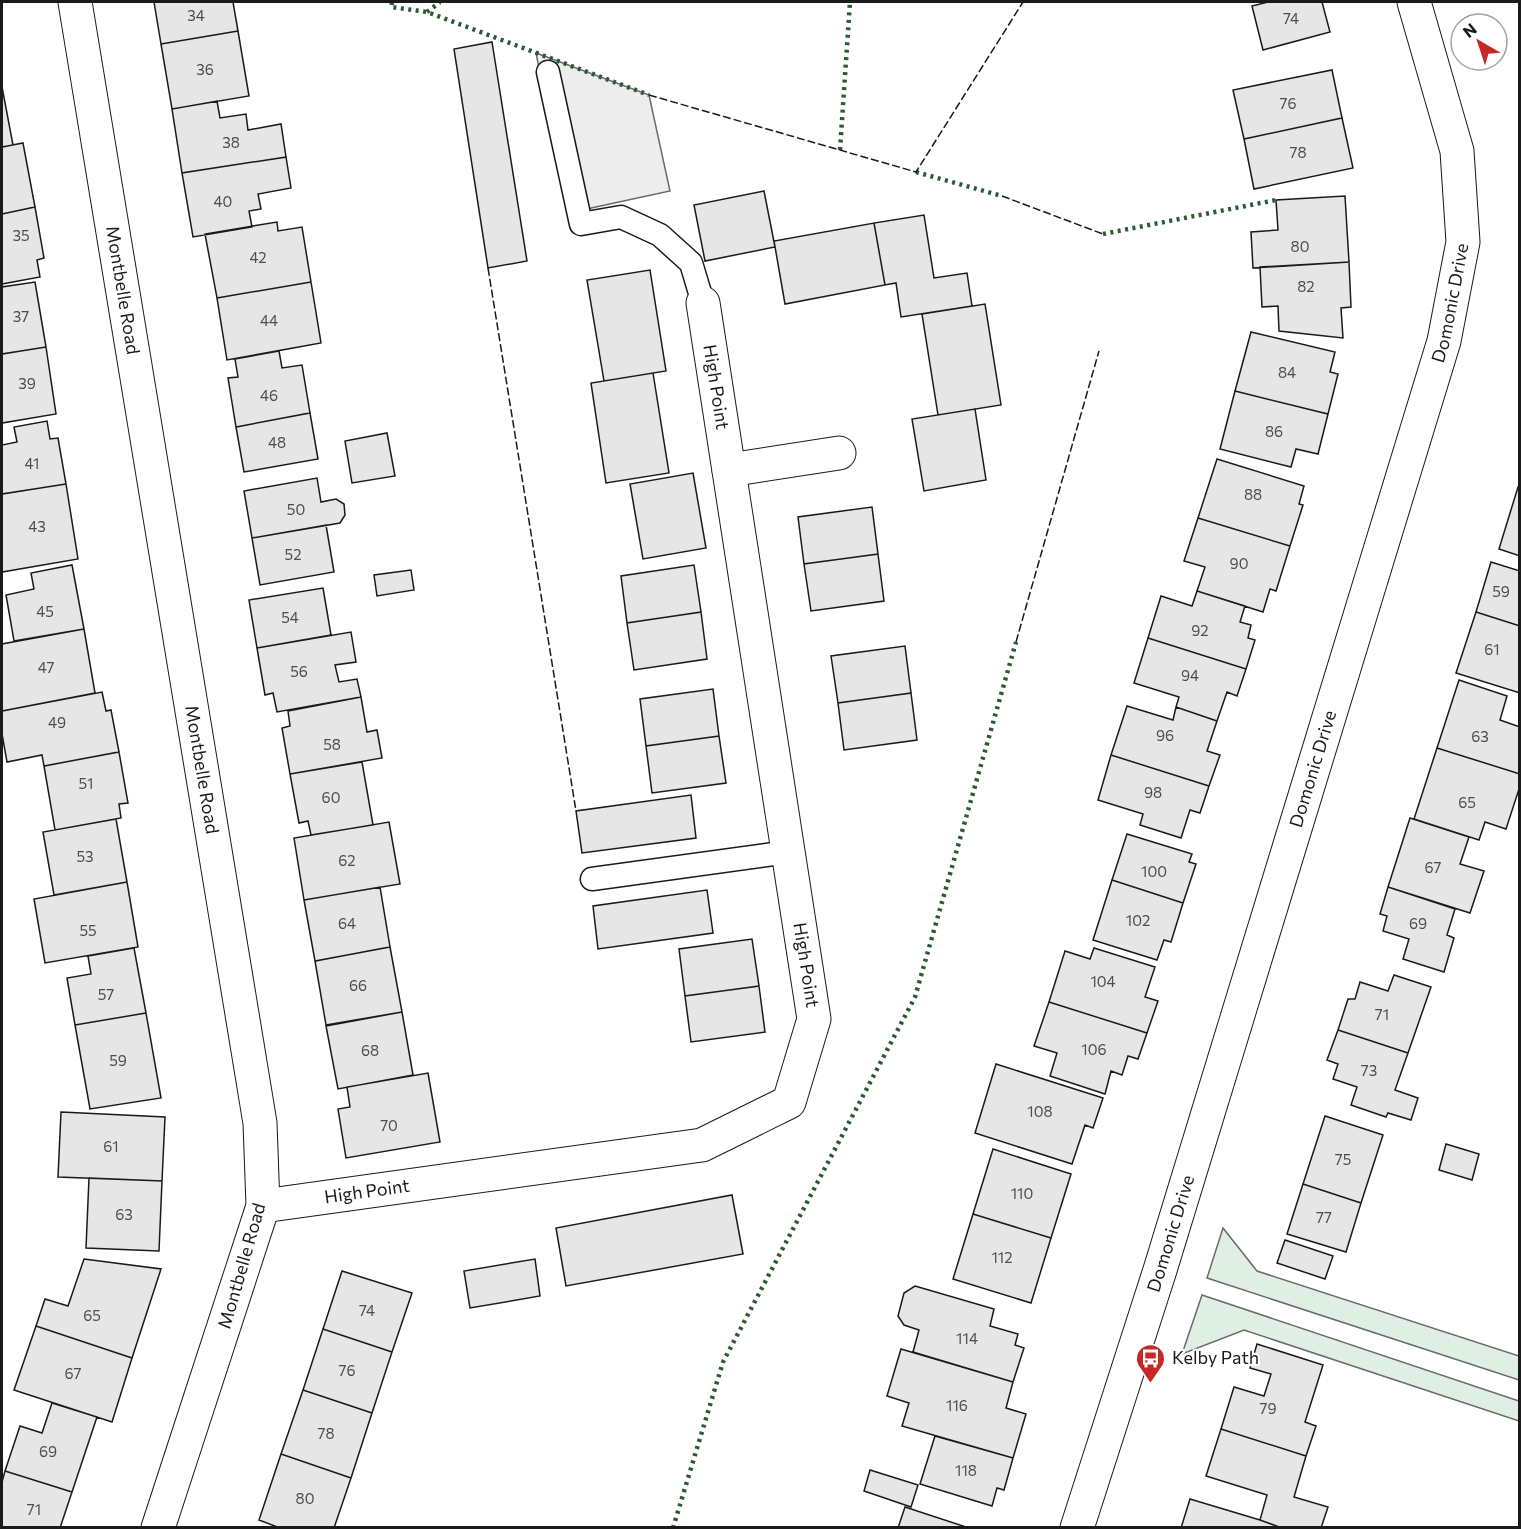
<svg xmlns="http://www.w3.org/2000/svg" width="1521" height="1529" font-family="Commissioner,sans-serif">
<style>
.green{fill:#e0efe3;stroke:#6a6a6a;stroke-width:1.5}
.parking{fill:#ededed;stroke:#6a6a6a;stroke-width:1.5}
.building{fill:#e6e6e6;stroke:#1a1a1a;stroke-width:1.5}
.lines{fill:none;stroke-linecap:round;stroke-linejoin:round}
.lane-casing{stroke:#1a1a1a;stroke-width:25}
.street-casing{stroke:#1a1a1a;stroke-width:35}
.lane{stroke:#fff;stroke-width:22}
.street{stroke:#fff;stroke-width:33}
.hedge{stroke:#2b5a34;stroke-width:4.5;stroke-dasharray:3 4.5;stroke-linecap:butt}
.fence{stroke:#1a1a1a;stroke-width:1.5;stroke-dasharray:8 3;stroke-linecap:butt}
.labels{text-anchor:middle;stroke-width:4.5;stroke-linejoin:round;paint-order:stroke}
.number-label{font-size:15px;fill:#4d4d4d}
.street-label{font-size:18px;fill:#1a1a1a;stroke:#fff}
.poi-label{font-size:18px;fill:#1a1a1a;stroke:#fff;text-anchor:start}
</style>
<rect width="100%" height="100%" fill="#fff"/>
<!-- green -->
<path class="green" d="M1223,1228l34,43 262,85v24l-312,-102z
M1202,1295l317,106v20l-275,-91 -62,24z"/>
<!-- parking -->
<path class="parking" d="M536,53l113,42 21,96 -102,22z"/>
<!-- building -->
<path class="building" d="M154,2h79l5,29 -77,13z
M1268,2h54l8,30 -67,18 -11,-44z
M238,31l11,65 -77,13 -11,-65z
M492,42l35,219 -39,7 -34,-219z
M1332,70l10,48 -98,21 -11,-49z
M2,87l11,58 -11,2z
M217,101l3,17 26,-4 2,16 33,-6 5,33 -104,16 -10,-64z
M1342,118l11,50 -99,21 -10,-50z
M23,143l12,64 -33,7v-67z
M286,157l5,31 -33,6 3,15 -12,2 3,16 -59,10 -11,-64z
M764,191l11,56 -70,14 -11,-56z
M1345,196l4,66 -96,6 -2,-36 27,-2 -2,-30z
M35,207l9,51 -7,2 3,17 -38,7v-70z
M924,215l10,63 33,-5 5,33 -71,11 -5,-34 -11,2 -11,-62z
M277,222l1,9 24,-4 9,55 -94,16 -12,-64z
M874,223l11,62 -100,19 -11,-63z
M1349,262l2,45 -10,1 2,30 -64,-7 -1,-25 -16,1 -2,-40z
M650,270l16,101 -62,10 -17,-101z
M35,282l11,65 -44,7v-67z
M311,282l10,61 -94,17 -10,-62z
M985,304l16,101 -63,10 -16,-101z
M1251,332l84,20 -5,20 8,2 -10,40 -93,-23z
M46,347l10,67 -54,9v-69z
M279,351l3,17 20,-3 8,48 -74,14 -8,-49 10,-1 -3,-18z
M653,373l16,100 -63,10 -15,-100z
M1235,391l93,23 -10,40 -22,-5 -5,18 -71,-18z
M975,409l11,71 -62,11 -12,-72z
M310,413l8,46 -74,13 -8,-45z
M47,421l3,18 8,-1 8,46 -64,10v-49l15,-3 -3,-15z
M387,433l8,43 -43,7 -7,-42z
M1217,459l87,27 -5,18 4,1 -13,41 -92,-28z
M693,473l13,75 -63,11 -13,-75z
M317,478l4,24 15,-3 8,5 1,11 -5,8 -88,15 -8,-47z
M66,484l12,75 -76,13v-78z
M1518,487l2,1v68l-21,-7z
M872,507l6,47 -74,10 -6,-47z
M1198,518l92,28 -14,45 -6,-2 -7,23 -66,-21 8,-24 -21,-6z
M326,525l8,47 -74,13 -8,-47z
M878,554l6,47 -73,10 -7,-47z
M1491,562l29,9v55l-44,-14z
M72,565l12,64 -70,12 -8,-46 28,-6 -3,-16z
M694,565l7,47 -74,11 -6,-47z
M411,570l3,20 -37,6 -3,-21z
M323,588l8,47 -74,13 -8,-48z
M1197,591l48,15 -5,16 11,3 -3,13 7,2 -9,29 -98,-31 13,-42 31,10z
M701,612l6,47 -73,11 -7,-47z
M1476,612l44,14v67l-64,-20z
M84,629l11,64 -93,18v-67z
M351,632l5,30 -21,3 4,17 18,-3 4,18 -84,15 -4,-19 -8,2 -8,-47z
M1148,638l98,31 -9,27 -10,-4 -10,29 -41,-14 3,-10 -45,-14z
M905,646l6,47 -73,10 -7,-47z
M1459,680l48,16 -7,24 20,7v47l-83,-26z
M713,689l6,47 -73,10 -6,-47z
M102,692l4,19 5,-1 8,42 -75,14 -2,-11 -35,7 -5,-28v-23z
M911,693l6,47 -73,10 -6,-47z
M361,697l6,35 10,-2 5,28 -92,16 -8,-46 8,-2 -2,-15z
M1127,706l46,14 3,-13 41,14 -10,30 13,4 -11,31 -98,-31z
M719,736l7,47 -74,10 -6,-47z
M1437,748l83,26v12l-14,43 -21,-7 -6,18 -65,-21z
M119,752l9,51 -9,1 2,14 -66,12 -11,-64z
M1111,755l98,31 -9,27 -10,-3 -9,28 -41,-13 3,-11 -45,-14z
M362,762l11,63 -62,10 -3,-14 -9,2 -9,-49z
M691,795l5,43 -114,15 -6,-42z
M1410,818l59,19 -9,27 24,7 -14,42 -82,-26z
M116,819l11,63 -73,13 -11,-63z
M389,822l11,62 -96,16 -10,-62z
M1127,834l65,20 -3,8 7,2 -13,39 -71,-23z
M1112,880l71,23 -12,39 -7,-2 -7,20 -64,-20z
M127,882l11,65 -93,16 -11,-64z
M380,887l10,60 -75,14 -11,-61z
M1388,887l67,22 -8,26 7,3 -10,34 -41,-13 6,-20 -26,-8 4,-15 -7,-2z
M707,890l6,43 -115,16 -5,-43z
M752,939l7,47 -74,10 -6,-47z
M390,947l12,65 -76,13 -11,-64z
M134,948l12,65 -71,12 -8,-47 24,-4 -3,-18z
M1094,948l61,19 -10,30 13,4 -11,32 -98,-31 16,-51 25,8z
M1394,975l37,12 -23,66 -70,-23 10,-31h7l5,-17 28,9z
M759,986l6,46 -74,10 -6,-46z
M1049,1002l98,31 -9,26 -10,-3 -6,19 -11,-4 -6,23 -55,-18 7,-23 -23,-7z
M402,1012l11,63 -75,14 -12,-63z
M146,1013l15,85 -71,11 -15,-84z
M1338,1030l70,23 -13,37 23,8 -7,22 -23,-7 -2,4 -35,-12 6,-18 -24,-8 5,-15 -11,-4z
M996,1064l107,34 -10,30 -8,-3 -13,39 -97,-31z
M428,1073l12,69 -94,16 -8,-49 12,-2 -3,-20z
M61,1112l104,5 -3,64 -104,-4z
M1325,1116l58,19 -22,68 -58,-19z
M1446,1144l33,10 -7,26 -33,-10z
M993,1149l78,25 -20,64 -78,-24z
M89,1178l73,3 -3,70 -73,-3z
M1303,1184l58,19 -15,49 -59,-18z
M732,1195l11,59 -177,32 -10,-58z
M973,1214l78,24 -20,65 -78,-24z
M1285,1240l48,16 -8,23 -48,-16z
M84,1259l77,10 -29,89 -96,-32 9,-27 23,7z
M535,1259l5,37 -70,12 -6,-37z
M342,1271l70,22 -20,59 -69,-23z
M915,1286l79,23 -4,17 28,8 -3,11 9,3 -11,34 -100,-30 6,-22 -15,-5 -6,-9 6,-23z
M36,1326l96,32 -20,64 -98,-32z
M323,1329l69,23 -20,61 -69,-23z
M1257,1344l66,21 -18,57 11,4 -10,30 -85,-27 13,-42 30,9 7,-22 -21,-6z
M901,1349l112,33 -7,26 20,6 -13,44 -111,-32 7,-23 -22,-7z
M303,1390l69,23 -21,65 -70,-24z
M52,1403l45,14 -25,75 -67,-21 15,-45 22,7z
M1221,1429l85,27 -12,41 34,10 -7,21h-39l-22,-8 7,-25 -61,-19z
M935,1436l78,22 -9,32 -7,-2 -5,18 -72,-22z
M281,1454l70,24 -17,50h-54l-21,-8z
M870,1470l48,15 -7,22 -47,-16z
M5,1471l67,21 -12,36h-58v-46z
M1190,1499l70,21 22,8h-101z
M905,1507l64,21h-71z"/>
<g class="lines">
<defs>
<path id="lane" d="M548,72l33,152 40,-7 39,18 31,28 12,40
M592,879l196,-27"/>
<g id="street">
<path id="s1" d="M75,2l185,1121 3,83 -105,322"/>
<path d="M729,470l110,-17"/>
<path id="s2" d="M263,1206l439,-61 87,-43 25,-83 -111,-716"/>
<path id="s3" d="M1077,1528l83,-258 284,-929 19,-99 -6,-91 -43,-149"/>
</g>
</defs>
<!-- lane casing -->
<use href="#lane" class="lane-casing"/>
<!-- street casing -->
<use href="#street" class="street-casing"/>
<!-- lane -->
<use href="#lane" class="lane"/>
<!-- street -->
<use href="#street" class="street"/>
<!-- hedge -->
<path class="hedge" d="M392,2l-1,5 36,5 222,83
M427,12l13,-10
M840,150l10,-148
M916,172l86,24
M1103,234l173,-34
M673,1528l50,-166 192,-365 101,-355"/>
<!-- fence -->
<path class="fence" d="M649,95l267,77 107,-170
M1002,196l101,38
M488,268l88,543
M1016,642l83,-291"/>
</g>
<!-- icons -->
<defs>
<symbol id="bus-pin" viewBox="-11 -11 22 30"><path d="M0 17L-7.5 6A9.5 9.5 0 1 1 7.5 6Z" fill="#c62828" stroke="#fff"/><path d="M-5-6H5V4H4V6H2V4H-2V6H-4V4H-5ZM-3.5-4V0h7V-4ZM-3.5 1.2v1.5H-2V1.2ZM2 1.2v1.5H3.5V1.2Z" fill="#fff"/></symbol>
</defs>
<g fill-rule="evenodd">
<use href="#bus-pin" x="1134" y="1342" width="33" height="45"/>
</g>
<g class="labels">
<!-- number labels -->
<g class="number-label">
<text x="196" y="21">34</text>
<text x="1291" y="24">74</text>
<text x="205" y="75">36</text>
<text x="1288" y="109">76</text>
<text x="231" y="148">38</text>
<text x="1298" y="158">78</text>
<text x="223" y="207">40</text>
<text x="21" y="241">35</text>
<text x="1300" y="252">80</text>
<text x="258" y="263">42</text>
<text x="1306" y="292">82</text>
<text x="21" y="322">37</text>
<text x="269" y="326">44</text>
<text x="1287" y="378">84</text>
<text x="27" y="389">39</text>
<text x="269" y="401">46</text>
<text x="1274" y="437">86</text>
<text x="277" y="448">48</text>
<text x="32" y="469">41</text>
<text x="1253" y="500">88</text>
<text x="296" y="515">50</text>
<text x="37" y="532">43</text>
<text x="293" y="560">52</text>
<text x="1239" y="569">90</text>
<text x="1501" y="597">59</text>
<text x="45" y="617">45</text>
<text x="290" y="623">54</text>
<text x="1200" y="636">92</text>
<text x="1492" y="655">61</text>
<text x="46" y="673">47</text>
<text x="299" y="677">56</text>
<text x="1190" y="681">94</text>
<text x="57" y="728">49</text>
<text x="1165" y="741">96</text>
<text x="1480" y="742">63</text>
<text x="332" y="750">58</text>
<text x="86" y="789">51</text>
<text x="1153" y="798">98</text>
<text x="331" y="803">60</text>
<text x="1467" y="808">65</text>
<text x="85" y="862">53</text>
<text x="347" y="866">62</text>
<text x="1433" y="873">67</text>
<text x="1154" y="877">100</text>
<text x="1138" y="926">102</text>
<text x="347" y="929">64</text>
<text x="1418" y="929">69</text>
<text x="88" y="936">55</text>
<text x="1103" y="987">104</text>
<text x="358" y="991">66</text>
<text x="106" y="1000">57</text>
<text x="1382" y="1020">71</text>
<text x="1094" y="1055">106</text>
<text x="370" y="1056">68</text>
<text x="118" y="1066">59</text>
<text x="1369" y="1076">73</text>
<text x="1040" y="1117">108</text>
<text x="389" y="1131">70</text>
<text x="111" y="1152">61</text>
<text x="1343" y="1165">75</text>
<text x="1022" y="1199">110</text>
<text x="124" y="1220">63</text>
<text x="1324" y="1223">77</text>
<text x="1002" y="1263">112</text>
<text x="367" y="1316">74</text>
<text x="92" y="1321">65</text>
<text x="967" y="1344">114</text>
<text x="347" y="1376">76</text>
<text x="73" y="1379">67</text>
<text x="957" y="1411">116</text>
<text x="1268" y="1414">79</text>
<text x="326" y="1439">78</text>
<text x="48" y="1457">69</text>
<text x="966" y="1476">118</text>
<text x="305" y="1504">80</text>
<text x="34" y="1515">71</text>
</g>
<!-- street labels -->
<g class="street-label">
<text dy="6" stroke="none"><textPath href="#s1" startOffset="292">Montbelle Road</textPath></text>
<text dy="6" stroke="none"><textPath href="#s3" startOffset="1281">Domonic Drive</textPath></text>
<text transform="translate(716 387) rotate(81)" y="6">High Point</text>
<text dy="6" stroke="none"><textPath href="#s3" startOffset="795">Domonic Drive</textPath></text>
<text dy="6" stroke="none"><textPath href="#s1" startOffset="778">Montbelle Road</textPath></text>
<text transform="translate(806 965) rotate(81)" y="6">High Point</text>
<text dy="6" stroke="none"><textPath href="#s2" startOffset="105">High Point</textPath></text>
<text dy="6" stroke="none"><textPath href="#s3" startOffset="309">Domonic Drive</textPath></text>
<text transform="translate(242 1266) rotate(-74)" y="6">Montbelle Road</text>
</g>
<!-- poi labels -->
<g class="poi-label">
<text x="1172" y="1364">Kelby Path</text>
</g>
</g>
<!-- border -->
<rect width="1521" height="1529" fill="none" stroke="#1a1a1a" stroke-width="6"/>
<!-- north arrow -->
<g transform="translate(1479 42) rotate(321)"><circle r="28" fill="#ffffff" stroke="#a3a3a3" stroke-width="1.5"/>
<path d="M0-4.5L10 22L0 15L-10 22Z" fill="#c62828"/>
<text y="-9" font-size="16" font-weight="bold" text-anchor="middle" fill="#1a1a1a">N</text>
</g>
</svg>
